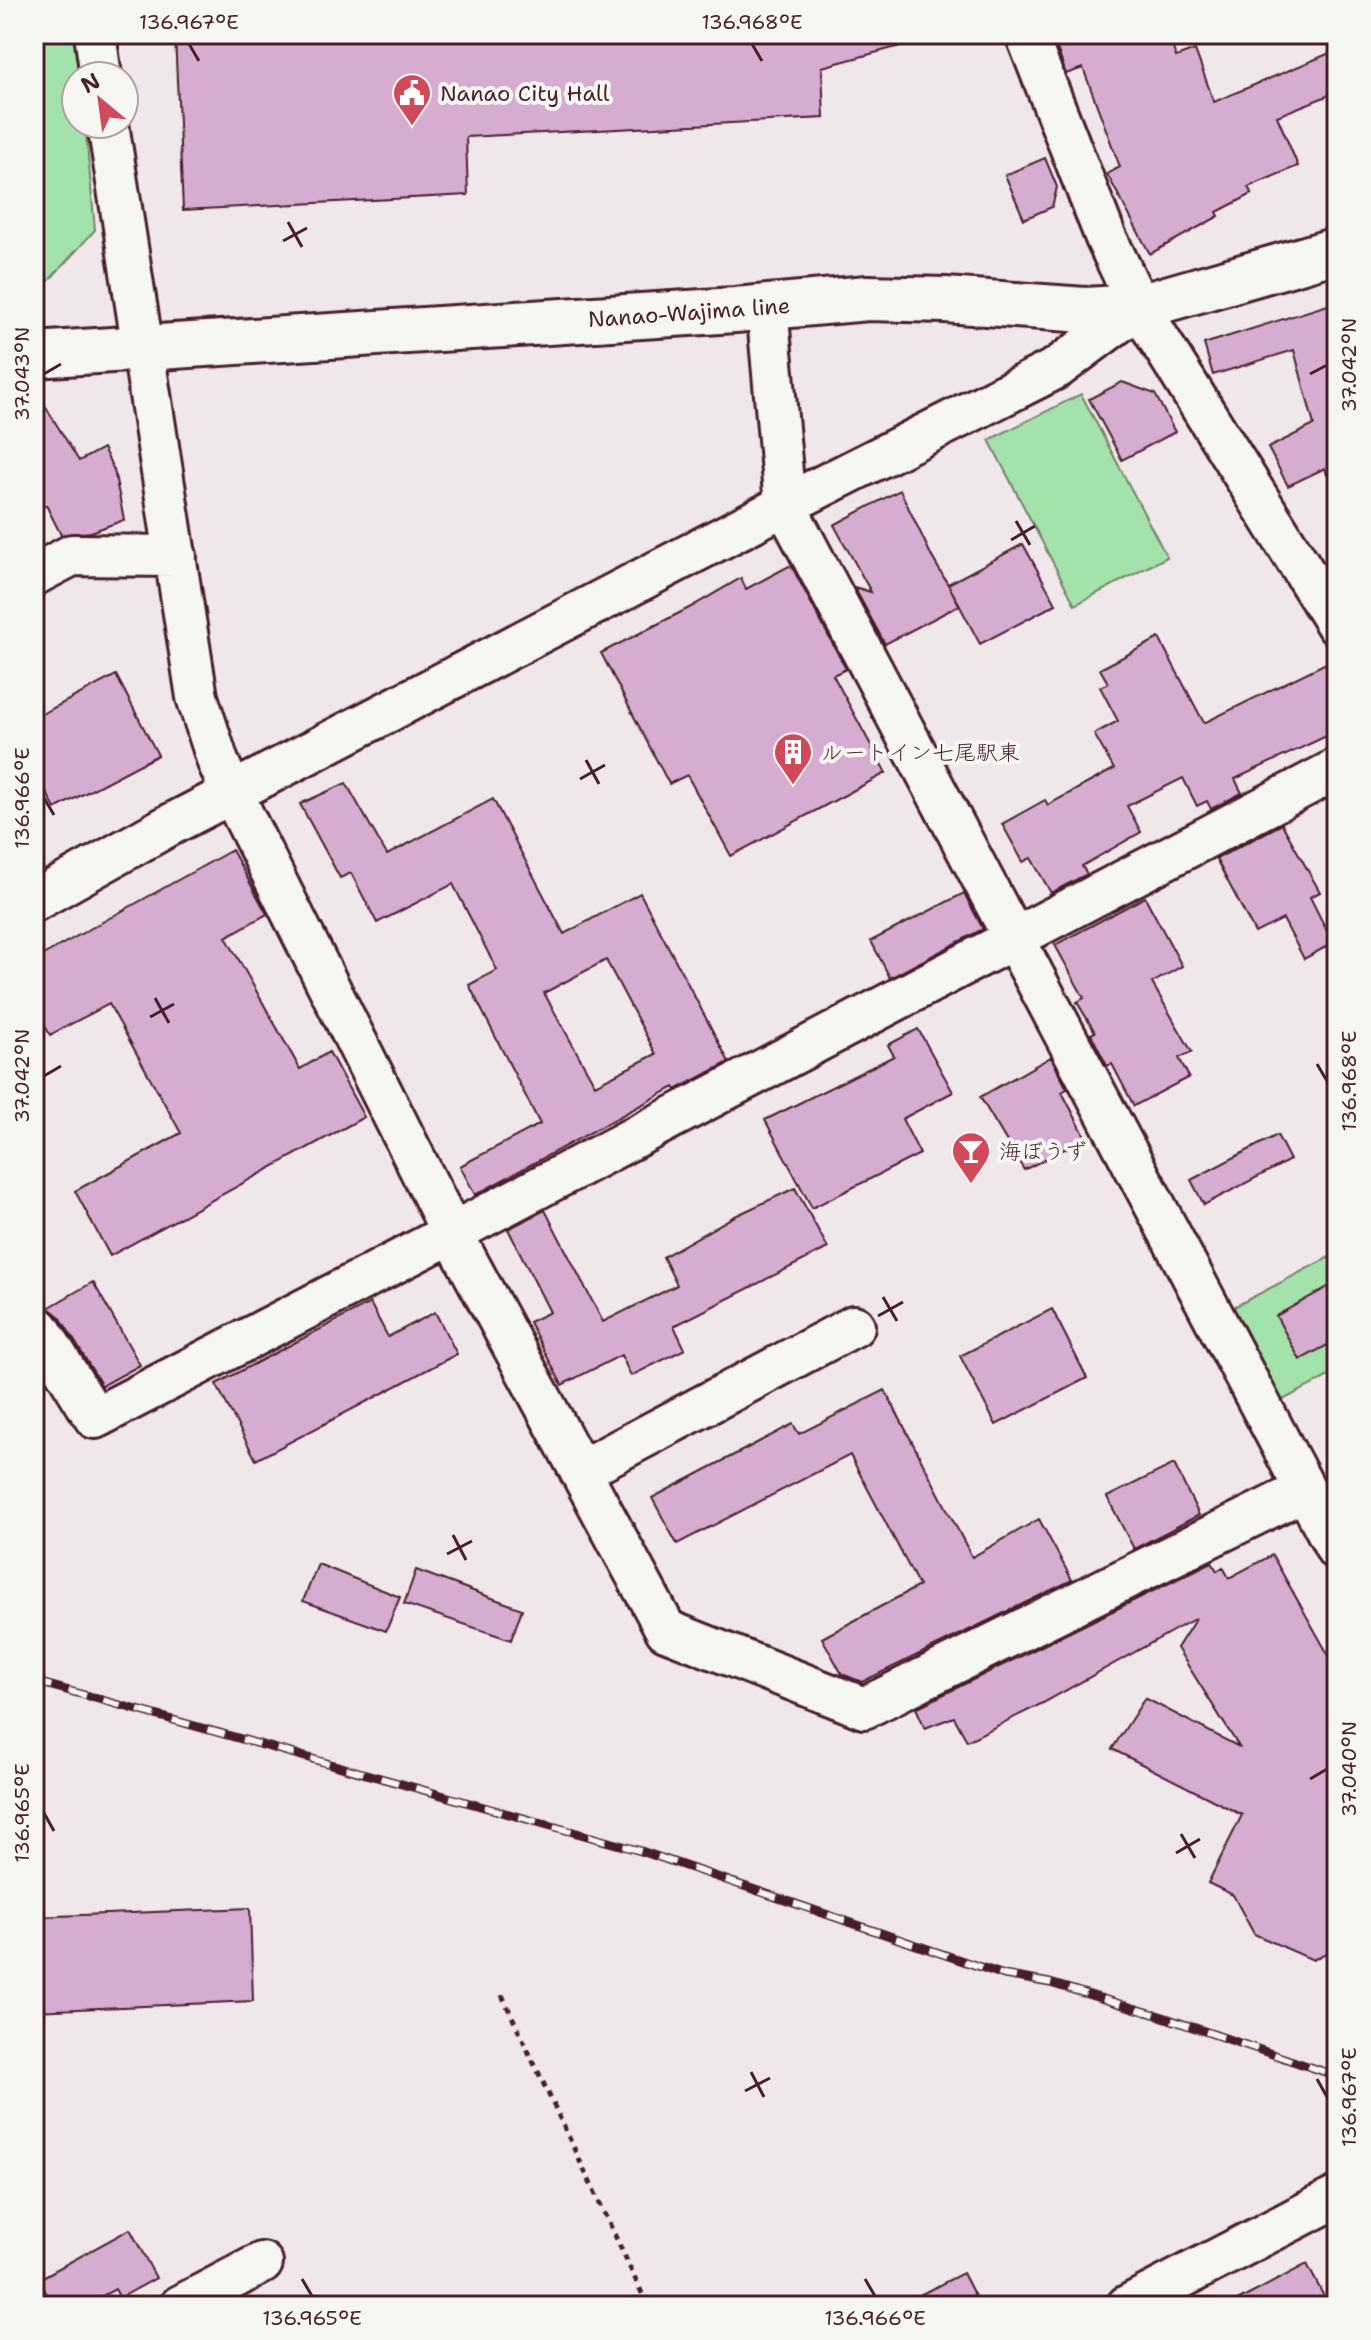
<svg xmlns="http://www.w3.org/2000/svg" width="1371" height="2340" font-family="'Shantell Sans','Klee One',sans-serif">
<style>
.green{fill:#a3e2aa;stroke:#76806a;stroke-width:2}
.building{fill:#d6acd1;stroke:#4a1f2b;stroke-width:2;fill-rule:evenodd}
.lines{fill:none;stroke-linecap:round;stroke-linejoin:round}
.minor-casing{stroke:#4a1f2b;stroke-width:46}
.major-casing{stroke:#4a1f2b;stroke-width:50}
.path{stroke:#4a1f2b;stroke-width:5;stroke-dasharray:6 6;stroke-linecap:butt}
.minor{stroke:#f6f6f2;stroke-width:40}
.major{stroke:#f6f6f2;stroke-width:44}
.rail-casing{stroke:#4a1f2b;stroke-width:9}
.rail{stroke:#f6f6f2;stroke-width:6;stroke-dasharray:18;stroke-linecap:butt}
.ticks{fill:none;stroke:#4a1f2b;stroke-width:3}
.labels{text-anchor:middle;stroke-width:8;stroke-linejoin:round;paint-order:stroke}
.poi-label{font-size:22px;fill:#4a1f2b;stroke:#f6f6f2;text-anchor:start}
.street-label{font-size:22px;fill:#4a1f2b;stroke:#f6f6f2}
.neatline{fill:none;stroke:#4a1f2b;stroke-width:3}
.ticks-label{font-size:20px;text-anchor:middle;fill:#4a1f2b}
</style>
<rect width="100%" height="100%" fill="#f0e7eb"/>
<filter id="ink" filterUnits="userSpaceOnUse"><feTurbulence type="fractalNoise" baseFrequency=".0125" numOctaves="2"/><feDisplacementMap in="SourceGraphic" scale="16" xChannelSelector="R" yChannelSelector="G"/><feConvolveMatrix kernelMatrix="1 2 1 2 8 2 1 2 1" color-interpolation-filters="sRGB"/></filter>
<g filter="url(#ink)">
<!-- green -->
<path class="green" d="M43,34h33l4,42h-4v48h9l10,106 -61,67v-253z
M1081,394l86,163 -92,48 -86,-165z
M1337,1253v119l-58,30 -49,-93z"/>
<!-- building -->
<path class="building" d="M232,34h675l1,10 -86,23 2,51 -358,19 2,58 -285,15 -8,-173z
M1052,34h116l8,23 19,-7 19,52 123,-52v42l-60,24 21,50 -50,21 4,7 -35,18 2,4 -69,38 -43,-80 13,-7 -37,-99 -17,6z
M1045,158l12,29 -5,20 -28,12 -19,-44z
M1337,302v172l-10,1 -2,-7 -37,18 -20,-38 46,-23 -20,-75 -81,25 -9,-31z
M1122,382l33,12 20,38 -53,28 -33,-61z
M34,388l45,73 24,-13 11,22 10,50 -33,12 -30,3 -15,-30 -12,6z
M900,490l32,67 28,48 -75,39 -31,-57 17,5 -37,-67z
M1023,544l33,60 -76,40 -32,-60z
M789,566l3,1 54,102 -13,6 53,98 -155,83 -44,-81 -18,9 -68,-131 90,-46 50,-29 5,11z
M1159,638l45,85 122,-60 11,21v47l-102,48 7,14 -31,16 -4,-8 -10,5 -14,-28 -56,28 14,26 -59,34 5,8 -36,19 -20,-35 -8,4 -21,-38 43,-24 3,5 66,-36 -20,-35 24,-13 -18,-34 8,-4 -8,-14z
M116,675l42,80 -103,54 -21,-41v-50z
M346,783l41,72 106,-56 71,135 76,-41 89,169 -53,28 -2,-3 -199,108 -15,-29 80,-42 -71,-139 28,-15 -44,-86 -76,39 -26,-50 -11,5 -40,-74zM606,960l50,94 -61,31 -51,-92z
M1282,824l38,68 -10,5 23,46 -29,16 -21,-40 -28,14 -39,-74z
M232,850l35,64 -41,23 74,132 29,-17 35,65 -254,139 -35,-65 106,-58 -72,-129 -59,31 -16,-29v-46z
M964,893l19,36 -93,49 -19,-37z
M1145,897l37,69 -30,17 40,69 -13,6 10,19 -55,29 -22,-42 -5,2 -16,-32 4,-2 -18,-30 7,-4 -29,-53z
M918,1029l35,63 -51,27 18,35 -108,54 -47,-88 129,-64 -6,-11z
M1051,1057l16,32 -5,3 24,46 -62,32 -44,-73z
M1277,1135l13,25 -86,45 -13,-25z
M795,1188l33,60 -154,78 11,23 -54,27 -10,-21 -59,30 -33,-63 21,-10 -42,-83 37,-19 58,112 74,-37 -14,-28 70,-40z
M93,1282l47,83 -38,21 -42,-69 -12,-9z
M1337,1282v58l-37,20 -24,-44z
M370,1303l18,34 47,-25 22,42 -201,106 -40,-76z
M1052,1309l35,69 -91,47 -36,-69z
M885,1390l87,167 67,-38 33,61 -210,102 -20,-8 -20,-36 97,-52 -69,-131 -173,89 -25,-46 141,-74 6,10z
M1174,1464l25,51 -65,34 -27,-52z
M1272,1555l65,115v277l-24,13 -59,-26 -21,-39 -25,-12 34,-68 -130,-66 33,-51 94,49 -62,-99 19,-30 -153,85 -76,38 -13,-24 -29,11 -9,-20 296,-146 5,9 6,-4 6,11z
M318,1564l82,33 -14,34 -83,-30z
M416,1570l106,39 -11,31 -107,-36z
M250,1908l3,93 -219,10v-94z
M130,2229l26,49 -36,20 -5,-9 -31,17h-31l-14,-27z
M1307,2264l22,42h-101z
M963,2273l17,33h-82z"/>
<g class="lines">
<defs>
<path id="minor" d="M95,34l6,42
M1026,34l80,204 33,69 198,318
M108,124l89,573 21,65 14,31 220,440 885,-464
M767,307l18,198 552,1045
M34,575l38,-20 104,1
M34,901l132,-74 135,-70 484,-252 272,-137 82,-61
M34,1332l6,-3 55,89 357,-185 214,397 198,78 441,-218
M580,1471l274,-145
M180,2306l82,-43
M1127,2306l210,-109"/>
<path id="major" d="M34,355l701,-45 133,-12 77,2 140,10 54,-3 198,-57"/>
</defs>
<!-- minor casing -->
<use href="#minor" class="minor-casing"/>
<!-- major casing -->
<use href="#major" class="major-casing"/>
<!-- path -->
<path class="path" d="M502,1995l146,311"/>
<!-- minor -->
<use href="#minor" class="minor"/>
<!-- major -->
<use href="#major" class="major"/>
<defs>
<path id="rail" d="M34,1681l607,170 363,124 46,8 110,33 177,60"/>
</defs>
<!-- rail casing -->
<use href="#rail" class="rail-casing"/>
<!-- rail -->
<use href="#rail" class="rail"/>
</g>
</g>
<!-- ticks -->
<path class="ticks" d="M189,44l10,17M752,44l10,17M288,222l14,25M283,241l24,-13M44,374l17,-10M1310,374l17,-9M1016,521l14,24M1011,540l24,-14M586,760l13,24M580,779l25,-14M44,798l10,17M155,998l14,25M150,1017l24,-13M1317,1064l10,17M44,1076l17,-10M883,1297l14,24M878,1316l25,-14M453,1535l13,25M447,1554l25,-13M1310,1779l17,-10M44,1813l10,18M1181,1834l14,24M1176,1853l24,-14M751,2072l13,25M1317,2079l10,18M745,2091l25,-13M302,2279l10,17M865,2279l10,17"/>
<!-- icons -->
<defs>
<symbol id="civic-pin" viewBox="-11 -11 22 30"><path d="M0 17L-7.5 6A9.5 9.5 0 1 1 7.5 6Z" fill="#d1495b" stroke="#f6f6f2"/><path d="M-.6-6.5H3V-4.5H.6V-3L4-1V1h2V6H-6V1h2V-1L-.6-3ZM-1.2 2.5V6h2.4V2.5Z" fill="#fff"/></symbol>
<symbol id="building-pin" viewBox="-11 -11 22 30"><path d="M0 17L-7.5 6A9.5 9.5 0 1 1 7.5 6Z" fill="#d1495b" stroke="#f6f6f2"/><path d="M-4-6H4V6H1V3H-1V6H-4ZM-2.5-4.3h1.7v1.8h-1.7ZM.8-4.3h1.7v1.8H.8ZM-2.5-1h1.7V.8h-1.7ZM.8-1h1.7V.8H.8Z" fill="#fff"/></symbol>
<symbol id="bar-pin" viewBox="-11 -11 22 30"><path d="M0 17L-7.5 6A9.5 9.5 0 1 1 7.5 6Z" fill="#d1495b" stroke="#f6f6f2"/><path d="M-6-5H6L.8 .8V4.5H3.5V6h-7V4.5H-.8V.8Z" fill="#fff"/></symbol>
</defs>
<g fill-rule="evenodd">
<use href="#civic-pin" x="390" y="71" width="44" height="60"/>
<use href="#building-pin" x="771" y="730" width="44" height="60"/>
<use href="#bar-pin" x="949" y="1129" width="44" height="60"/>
</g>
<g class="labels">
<!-- poi labels -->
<g class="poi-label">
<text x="440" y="101">Nanao City Hall</text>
<text x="821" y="760">ルートイン七尾駅東</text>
<text x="999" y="1159">海ぼうず</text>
</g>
<!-- street labels -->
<g class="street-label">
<text transform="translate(689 312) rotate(-4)" y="8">Nanao-Wajima line</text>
</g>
</g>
<!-- margin -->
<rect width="1371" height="2340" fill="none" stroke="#f6f6f2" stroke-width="88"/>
<!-- north arrow -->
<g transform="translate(100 100) rotate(331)"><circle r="38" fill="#f6f6f2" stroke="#b1a0a2" stroke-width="2"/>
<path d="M0-6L14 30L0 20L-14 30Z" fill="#d1495b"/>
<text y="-12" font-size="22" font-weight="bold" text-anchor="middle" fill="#4a1f2b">N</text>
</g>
<rect x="44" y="44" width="1283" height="2252" class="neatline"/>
<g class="ticks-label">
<text x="189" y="29">136.967°E</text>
<text x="752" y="29">136.968°E</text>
<text transform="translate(1349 365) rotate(-90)" y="7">37.042°N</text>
<text transform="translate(22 374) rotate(-90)" y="7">37.043°N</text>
<text transform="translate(22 798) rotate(-90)" y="7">136.966°E</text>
<text transform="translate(22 1076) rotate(-90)" y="7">37.042°N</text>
<text transform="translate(1349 1081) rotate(-90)" y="7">136.968°E</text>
<text transform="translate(1349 1769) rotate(-90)" y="7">37.040°N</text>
<text transform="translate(22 1813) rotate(-90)" y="7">136.965°E</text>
<text transform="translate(1349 2097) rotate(-90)" y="7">136.967°E</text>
<text x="312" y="2325">136.965°E</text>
<text x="875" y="2325">136.966°E</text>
</g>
</svg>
